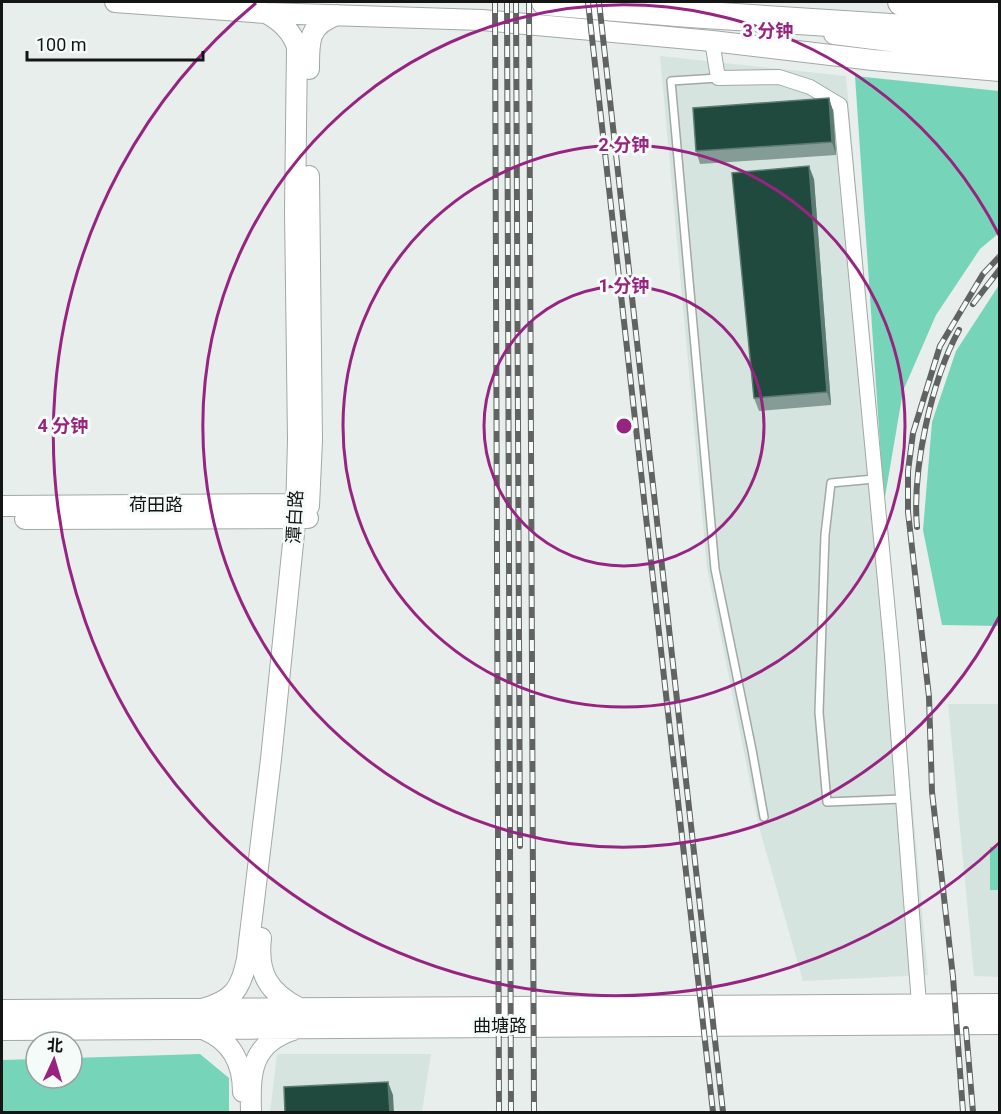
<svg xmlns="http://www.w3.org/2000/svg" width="1001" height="1114" font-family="Roboto,'Noto Sans SC',sans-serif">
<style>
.built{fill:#d6e4df}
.green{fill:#76d5b9}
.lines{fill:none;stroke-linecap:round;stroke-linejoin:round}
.lane-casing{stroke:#a2a8a5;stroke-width:10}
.street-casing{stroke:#a2a8a5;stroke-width:16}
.secondary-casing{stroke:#a2a8a5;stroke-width:22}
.highway-casing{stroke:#a2a8a5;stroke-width:28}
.lane{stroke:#fff;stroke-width:7}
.street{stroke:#fff;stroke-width:14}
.secondary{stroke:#fff;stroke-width:20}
.highway{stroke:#fff;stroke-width:26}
.rail-casing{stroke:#606362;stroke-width:6}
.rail{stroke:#f5fbf9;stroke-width:4;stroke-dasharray:11;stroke-linecap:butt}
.wall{fill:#849c95}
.shaded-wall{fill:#5c7b72}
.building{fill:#204a3e;stroke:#5c7b72;stroke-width:1.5}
.ring{fill:none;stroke:#982481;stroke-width:3}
.labels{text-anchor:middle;stroke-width:6;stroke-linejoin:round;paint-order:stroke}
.street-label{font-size:18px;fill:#141615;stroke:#f5fbf9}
.centre{fill:#982481;stroke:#f5fbf9;stroke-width:3}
.ring-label{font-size:18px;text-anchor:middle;font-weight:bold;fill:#982481;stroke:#f5fbf9;stroke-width:6;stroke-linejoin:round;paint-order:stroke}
</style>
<rect width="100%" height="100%" fill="#e8eeec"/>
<!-- built -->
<path class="built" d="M660,56l186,20 82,899 -125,6 -44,-154 -52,-259z
M948,704h51v273l-25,-1z
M277,1054h154l-9,58h-152z"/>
<!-- green -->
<path class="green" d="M855,76l144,15v142l-19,16 -44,66 -33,76 -19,112z
M999,285v341l-57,-1 -19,-95 9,-108 24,-71z
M990,847h9v43h-9z
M200,1054l29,24v34h-227v-52l34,-1v19h36v-20z"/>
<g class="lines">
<defs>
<path id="lane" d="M718,78l-47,3 44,488 37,181 12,67
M874,479l-43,4 -6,52 -6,177 8,90 75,-3"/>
<path id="street" d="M712,41l6,37 61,-1 31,10 30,18 52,550 27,349"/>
<path id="secondary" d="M115,2l151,11 216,7 230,21 161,19 127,11
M834,34l166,21
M309,69c0,-28 -1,-44 28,-54
M309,176l3,264 -3,66
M2,506l305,-2
M25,519l283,-1
M261,938c-4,35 7,54 38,70
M202,1009c30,-8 39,-19 45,-50l24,-200 25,-245 2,-74 -3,-230 2,-163c-5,-16 -16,-26 -31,-34
M2,1010l998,-6
M2,1030l998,-6
M205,1030c27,11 38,34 38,62
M251,1112c-1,-38 -1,-68 42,-82"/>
<path id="highway" d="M545,2l144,12 311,20
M901,2l99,7"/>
</defs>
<!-- lane casing -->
<use href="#lane" class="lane-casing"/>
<!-- street casing -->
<use href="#street" class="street-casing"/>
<!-- secondary casing -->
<use href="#secondary" class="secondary-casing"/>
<!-- highway casing -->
<use href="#highway" class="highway-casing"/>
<!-- lane -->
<use href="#lane" class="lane"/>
<!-- street -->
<use href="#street" class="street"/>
<!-- secondary -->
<use href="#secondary" class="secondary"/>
<!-- highway -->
<use href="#highway" class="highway"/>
<defs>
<path id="rail" d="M495,2l4,1110
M507,2l4,1110
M516,2l4,844
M529,2l5,1110
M588,2l125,1110
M599,2l124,1110
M973,304l27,-35
M917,527c-5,-57 14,-146 42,-197
M966,1029l7,83
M963,1112l-10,-135 -21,-185 -3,-95 -21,-185v-41l5,-38 27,-87 43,-72 17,-18"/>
</defs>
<!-- rail casing -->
<use href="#rail" class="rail-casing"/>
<!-- rail -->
<use href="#rail" class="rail"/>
</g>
<!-- wall -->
<path class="wall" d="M829,98l4,13 3,44 -136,9 -4,-13z
M814,179l17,226 -72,6 -5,-13z"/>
<!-- shaded-wall -->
<path class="shaded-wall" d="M829,98l4,13 3,44 -4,-13z
M809,166l5,13 17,226 -4,-13z
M388,1082l5,13 1,18h-4z"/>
<!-- building -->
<path class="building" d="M829,98l3,44 -136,9 -3,-43z
M809,166l18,226 -73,6 -22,-225z
M388,1082l2,31h-105l-1,-26z"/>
<!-- distance rings -->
<g class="ring">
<circle cx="624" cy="426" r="140"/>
<circle cx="624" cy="426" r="281"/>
<path d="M999 617A421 421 0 1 1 999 235"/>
<path d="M999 843A561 561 0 1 1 256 3"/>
</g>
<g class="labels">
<!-- street labels -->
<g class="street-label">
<text x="156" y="511">荷田路</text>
<text transform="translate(295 517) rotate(-87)" y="6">潭白路</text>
<text x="500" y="1032">曲塘路</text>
</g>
</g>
<circle cx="624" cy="426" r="9" class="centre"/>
<g class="ring-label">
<text x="768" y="37">3 分钟</text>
<text x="624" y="151">2 分钟</text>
<text x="624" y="292">1 分钟</text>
<text x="63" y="432">4 分钟</text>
</g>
<!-- border -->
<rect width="1001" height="1114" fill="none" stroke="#141615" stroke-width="6"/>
<!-- north arrow -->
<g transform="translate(54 1060) rotate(4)"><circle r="28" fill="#f5fbf9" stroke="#9b9f9e" stroke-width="1.5"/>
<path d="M0-4.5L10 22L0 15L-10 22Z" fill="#982481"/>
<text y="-9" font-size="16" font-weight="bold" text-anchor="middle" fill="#141615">北</text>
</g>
<!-- scale -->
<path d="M27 51v9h176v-9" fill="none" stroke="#141615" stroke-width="3"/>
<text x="36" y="51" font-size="18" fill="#141615" stroke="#f5fbf9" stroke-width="4.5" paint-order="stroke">100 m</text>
</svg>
